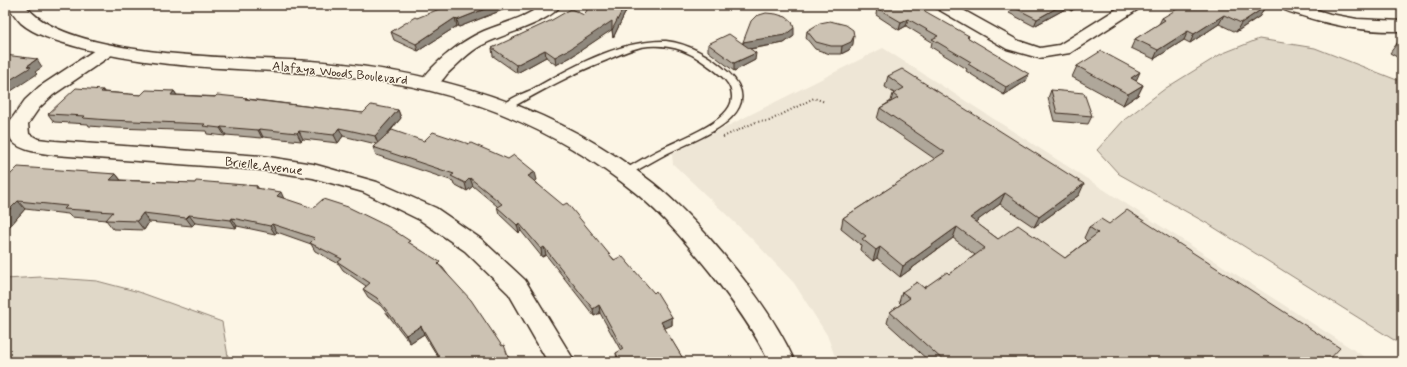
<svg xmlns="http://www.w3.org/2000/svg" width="1407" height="367" font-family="Mynerve,sans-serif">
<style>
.built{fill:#eee6d6}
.green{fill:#e0d8c8;stroke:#8e8173}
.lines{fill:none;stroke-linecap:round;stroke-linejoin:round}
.service-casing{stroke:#3b2a1e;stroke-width:3}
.minor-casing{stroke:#3b2a1e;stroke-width:3}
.tertiary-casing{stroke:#3b2a1e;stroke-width:3}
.path{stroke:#3b2a1e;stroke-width:2;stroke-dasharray:1 2.5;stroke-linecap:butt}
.service{fill:#fcf5e5;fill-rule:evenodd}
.minor{fill:#fcf5e5;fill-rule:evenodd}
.tertiary{fill:#fcf5e5;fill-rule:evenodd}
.wall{fill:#afa79a;stroke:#3b2a1e}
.shaded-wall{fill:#8f887d;stroke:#3b2a1e}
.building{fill:#ccc2b3;stroke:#3b2a1e}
.labels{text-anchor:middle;stroke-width:3;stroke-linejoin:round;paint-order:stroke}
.street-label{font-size:13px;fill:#3b2a1e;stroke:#fcf5e5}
</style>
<rect width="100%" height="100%" fill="#fcf5e5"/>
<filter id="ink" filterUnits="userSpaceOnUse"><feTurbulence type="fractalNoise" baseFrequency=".025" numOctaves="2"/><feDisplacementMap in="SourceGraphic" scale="8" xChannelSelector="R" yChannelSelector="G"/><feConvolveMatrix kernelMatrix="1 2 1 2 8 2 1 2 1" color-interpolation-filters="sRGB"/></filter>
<g filter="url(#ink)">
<!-- built -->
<path class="built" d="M883,48l474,304 15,10h-535l-10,-27 -33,-52 -44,-46 -77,-73 -1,-10z"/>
<!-- green -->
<path class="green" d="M1259,39l56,9 87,34v263l-192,-120 -91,-51 -22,-24 27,-30 42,-32 55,-34z
M41,277l56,4 42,11 83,30 7,40h-224v-83z"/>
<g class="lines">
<defs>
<path id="service" d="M666,41c24,3 44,15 62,31 44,42 -32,67 -60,81 -13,7 -25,14 -38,21l-3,1 -5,-3 2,-2c12,-7 24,-15 37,-21 18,-10 70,-27 71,-51 1,-16 -15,-26 -26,-34 -20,-15 -40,-21 -65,-17 -12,3 -23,8 -34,13 -34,13 -66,31 -98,49l-3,1 -5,-3c7,-8 21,-13 30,-17 40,-22 87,-50 135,-49z"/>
<path id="minor" d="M542,5h19c-14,20 -62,29 -84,43 -11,7 -20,17 -30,26 -3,4 -8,11 -13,13 -4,2 -7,1 -11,0l-3,-4c14,-21 41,-42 64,-52 19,-8 41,-13 58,-26z
M934,5h20l65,36 21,7 19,-3 64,-40h19l-2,3 -70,45 -31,5 -32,-9 -71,-41z
M1278,5h23l29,9 27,5 45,2v10c-35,1 -69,-5 -102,-16 -7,-2 -18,-4 -22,-10z
M107,45l6,1 3,4 -3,4 -60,41 -14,13 -11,16 1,10 9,5 17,2 207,15 51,8 64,18 59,26 45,31 44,41 50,82h-27l-39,-68 -44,-43 -45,-31 -57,-28 -50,-14 -51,-8 -207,-15c-13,-2 -40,-4 -45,-18 -1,-4 -1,-9 -2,-13l17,-24 14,-13 62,-41z"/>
<path id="tertiary" d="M7,5h18c41,55 219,52 286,56 125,9 243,44 342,122 26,21 49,46 70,71 28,33 54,68 72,108h-26c-15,-32 -37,-62 -59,-90 -22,-27 -45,-55 -73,-78 -76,-62 -165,-100 -262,-114 -100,-15 -203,-5 -301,-34 -17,-5 -39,-11 -53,-23 -5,-5 -9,-12 -14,-18z"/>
</defs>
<!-- service casing -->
<use href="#service" class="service-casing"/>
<!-- minor casing -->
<use href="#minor" class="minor-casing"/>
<!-- tertiary casing -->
<use href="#tertiary" class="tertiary-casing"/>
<!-- path -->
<path class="path" d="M723,137l33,-15 13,-1 45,-23 11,4"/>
<!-- service -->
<use href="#service" class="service"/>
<!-- minor -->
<use href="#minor" class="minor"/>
<!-- tertiary -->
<use href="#tertiary" class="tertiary"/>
</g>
<!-- wall -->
<path class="wall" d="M629,5l-16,33 -1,-9 -41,28 -15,8 -10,-8 -29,16 -24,-17 -1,-8 92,-33z
M1012,5h69l-10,6 -4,-3 -33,18 -25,-13 2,-7z
M1353,5h14l-2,3z
M877,8l92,28 -1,2 58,43 -22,14 -38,-24 1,-2 -36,-22 1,-5 -26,-16 -7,4 -23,-15z
M1196,8l64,8 -24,16 -17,-8 -29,19 -6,-3 -30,19 -23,-11 4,-9 24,-15 3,-6z
M505,9l-46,18 -2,-1 -39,25 -24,-11 -3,-8 26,-14z
M807,31l46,13 -4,6 -8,4h-11l-15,-5 -9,-11z
M794,36l-10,7 -34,6 5,11 -21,11 -26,-20v-7h35v-2z
M1402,41v19l-12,-7 8,-11z
M1077,66l59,15 7,4 -5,10 -15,10 -51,-28z
M888,76l191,119 -45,32 -34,-23 -25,18 23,17 67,19 22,-17 -3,-3 5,-11 238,135h-397l-43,-39 3,-11 11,-8 -2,-2 3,-10 22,-4 25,-14 26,-19 -22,-17 -53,39 -23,-19 -4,3 -13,-11 1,-5 -20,-16 2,-11 92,-59 -58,-40 3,-11 11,-7 2,-7 1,-1 -9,-6z
M103,90l1,2 37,3 33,-4 3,4 70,3 1,1 115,14 35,-3 3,8 -13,16 149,46 -2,1 137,136v8l-8,3 21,34h-68l-1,-9 5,-2 -21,-38 -6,3 -48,-61 -4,2 -21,-26 -2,2 -20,-19 -2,-8 -24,-20 -6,5 -13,-7 -1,-3 -77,-26 -3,-8 3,-3 -33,-8 -5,7 -35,-4 -2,2 -38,-4 -1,1 -36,-3 -1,1 -18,-2 -1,-3 -91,-3 -26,-2 -1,-2 -34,-2 -6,-8z
M1051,90l41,26 -4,8 -34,-3 -6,-23z
M116,174l5,6 136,6 1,2 26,11 127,45 32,24 67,94h-69l-17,-28 -14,9 -29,-37 -13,-9 -5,-8 3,-3 -23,-16 -4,-6 -24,-13 -4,-7 -34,-12 -2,2 -38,-8 -1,2 -41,-5 -3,3 -43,-4 -5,8 -31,-1 -7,-9h1l-36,-3 -3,-3 -43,-5 -15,17 -5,-1v-45z"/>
<!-- shaded-wall -->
<path class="shaded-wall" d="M495,5h9l1,4 -46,18 -2,-7z
M625,5h4l-16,33 -1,-8 1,-1 -42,28 -15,8 -1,-8z
M1062,5h6l-1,3 -33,18 3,-7z
M1073,5h8l-10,6z
M1265,7l-5,9 -24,16 5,-9z
M1224,15l-5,9 -29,19 4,-9z
M455,18l2,8 -39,25 -2,-7z
M908,19l-2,7 -7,4 2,-8z
M794,28v8l-10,7 -41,7v-8z
M1188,31l-4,9 -30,19 4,-9z
M854,36l-1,8 -4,6 -8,4 1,-8z
M545,50l1,7 -29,16 -1,-8z
M756,53l-1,7 -21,11v-8z
M37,59l5,8 -7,5 2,2 -32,21v-12z
M1140,72l-5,11 -4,-5z
M1029,74l-3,7 -22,14 2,-8z
M1143,85l-5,10 -15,10 5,-11z
M174,91l5,8 -8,-4z
M398,110l3,8 -23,26 -3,-8z
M221,127l5,8 -1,1 -5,-8z
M339,128l4,8 -5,7 -4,-8z
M259,129l4,8 -1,1 -4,-8z
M299,131l4,8 -2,2 -4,-8z
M535,172l2,8 -7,4 -2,-8z
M116,174l6,8 -12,-2z
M470,178l3,8 -6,5 -2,-8z
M1084,184l-5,11 -45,32 5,-10z
M281,192l4,9 -8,-5z
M1005,193l-5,11 -34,25 4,-11z
M18,201l7,8 -15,17 -5,-5v-7z
M143,213l6,9 -5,8 -7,-9z
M189,215l6,8 -3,3 -6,-8z
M232,218l5,8 -1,2 -5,-8z
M519,223l2,8 -2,2 -2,-8z
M272,224l5,8 -2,2 -5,-8z
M957,227l-4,11 -53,39 3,-11z
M544,247l2,8 -4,2 -1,-8z
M880,247l-3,11 -4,3 3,-11z
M599,305l1,8 -6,3 -1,-7z
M672,317v8l-11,5v-8z
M421,326l3,8 -14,9 -4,-8z"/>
<!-- building -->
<path class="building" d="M449,5h46l-38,15 -2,-2 -39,26 -25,-12 24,-15 2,1z
M590,5h35l-13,25v-9l-42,28 -15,8 -10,-7 -29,15 -24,-17 60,-28 19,-11 13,6z
M883,5h31l55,31 -2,1 62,37 -23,13 -38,-23 3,-2 -39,-23 6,-3 -30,-17 -7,3 -24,-14z
M1012,5h50l-25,14 -26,-13z
M1184,5h7l5,3 4,-3h61l4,2 -24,16 -17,-8 -30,19 -6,-3 -30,19 -23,-11 30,-19 -3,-2z
M766,13l10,1 10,3 6,5 2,6 -9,7 -42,7 8,-21 5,-5z
M830,21l16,4 7,5 1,6 -3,6 -9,4h-11l-15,-4 -9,-11 13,-8z
M729,34l27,19 -22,10 -26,-19z
M1402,41v4l-4,-3z
M1101,51l39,21 -9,6 12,7 -15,9 -51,-28z
M5,55l32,4 -10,7 4,1 -26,16z
M902,69l182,115 -45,33 -34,-24 -35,25 28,21 20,-14 47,33 33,-25 -9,-6 12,-8 8,5 18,-14 213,138 -13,14h-382l-55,-50 20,-14 -8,-6 15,-10 7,6 23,-16 2,2 36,-26 -28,-21 -54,39 -23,-19 -4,3 -14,-11 4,-3 -23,-18 102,-66 -65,-44 18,-10 -5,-4 11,-6 -16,-12z
M76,88l27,2 -2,2 40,3 5,-5 28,1 -3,4 44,2 2,-2 30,3 -2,1 118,14 8,-8 27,5 -23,26 -36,-8 -5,7 -35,-4 -2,2 -38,-4 -1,1 -37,-3 -1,1 -17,-2 2,-2 -96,-4 -26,-2 2,-2 -37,-2z
M1051,90l33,3 8,23 -35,-3z
M392,130l32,11 9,-9 36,12 2,-1 37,16 6,-4 21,17 -7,4 35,29 4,-2 47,57 8,-4 32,37 2,-2 16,26 -11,5 24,40h-65l-4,-9 7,-4 -24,-44 -6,4 -49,-62 -3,2 -22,-26 -2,2 -20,-18 5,-3 -32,-26 -5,5 -14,-7 3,-2 -81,-27z
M18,167l98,7 -6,6 85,3 1,-2 61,5 -1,2 25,4 -4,4 36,12 10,-9 25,8 39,19 23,15 -2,1 32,20 -2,2 33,36 31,46 2,-1 6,17h-68l-21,-36 -15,9 -29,-37 -14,-9 7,-6 -32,-21 4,-3 -32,-16 5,-5 -43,-14 -2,2 -38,-8 -1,2 -42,-5 -3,3 -43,-5 -6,8 -31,-1 7,-8 -49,-3 3,-3 -49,-5 -13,13v-34z"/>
</g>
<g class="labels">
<!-- street labels -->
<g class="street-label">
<text transform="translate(340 72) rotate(6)" y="5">Alafaya Woods Boulevard</text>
<text transform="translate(264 165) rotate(7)" y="5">Brielle Avenue</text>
</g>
</g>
<!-- margin -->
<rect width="1407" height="367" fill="none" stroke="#fcf5e5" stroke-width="20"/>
<rect x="10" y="10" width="1387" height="347" fill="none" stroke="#3b2a1e" stroke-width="1.5" filter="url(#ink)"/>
</svg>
